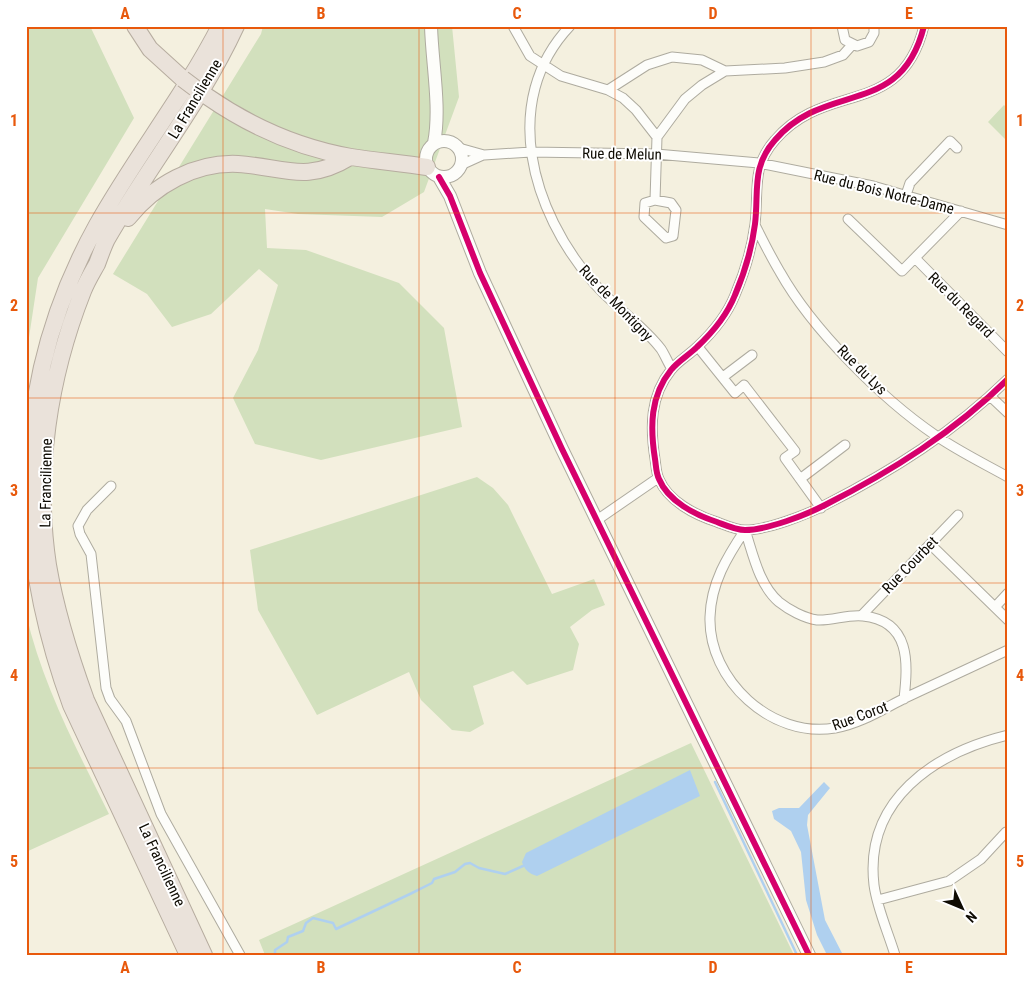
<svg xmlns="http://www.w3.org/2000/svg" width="1034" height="981" font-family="'Roboto Condensed',sans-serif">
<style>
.green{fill:#d2e0bd}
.water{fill:#afd0ef}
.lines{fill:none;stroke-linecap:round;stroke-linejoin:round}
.stream{stroke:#afd0ef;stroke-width:2.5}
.street-casing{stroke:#aeab9f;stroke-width:11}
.secondary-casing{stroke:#aeab9f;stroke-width:14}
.highway-casing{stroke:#b6ac9f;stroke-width:18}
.street{stroke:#fdfdfa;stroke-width:9}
.secondary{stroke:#fdfdfa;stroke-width:12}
.highway{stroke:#eae2da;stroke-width:16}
.highway-bridge-casing{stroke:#b6ac9f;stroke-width:18;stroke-linecap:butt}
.highway-bridge{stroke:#eae2da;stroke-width:16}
.cycleway-casing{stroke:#fff;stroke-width:9}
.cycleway{stroke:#d6006c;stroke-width:6}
.grid{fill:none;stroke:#e8590c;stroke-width:1;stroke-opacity:0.55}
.labels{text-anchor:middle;stroke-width:4;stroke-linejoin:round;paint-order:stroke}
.street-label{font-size:15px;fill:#0e0b03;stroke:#fff}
.neatline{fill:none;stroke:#e8590c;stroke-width:2}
.grid-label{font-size:16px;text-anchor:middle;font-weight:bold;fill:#e8590c}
</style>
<rect width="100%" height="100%" fill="#f4f0df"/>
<!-- green -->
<path class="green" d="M26,26h64l44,92 -96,160 -12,79z
M263,26h189l7,71 -35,95 -42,25 -84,-3 -33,-5 2,39 39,2 93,33 45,45 18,99 -141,33 -66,-16 -22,-46 25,-48 20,-65 -19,-16 -48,45 -39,13 -25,-33 -34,-20 148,-240z
M1004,105l4,4v33l-20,-20z
M477,477l16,11 15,17 44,89 42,-15 11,26 -13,5 -22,17 9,17 -6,26 -46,15 -14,-14 -40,15 11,38 -14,8 -18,-2 -31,-30 -12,-28 -92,43 -59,-105 -8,-60z
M26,614c16,70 51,136 83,200l-83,38z
M691,743l103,212h-529l-6,-15z"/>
<!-- water -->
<path class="water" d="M690,770l10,26 -163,80c-8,-2 -13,-7 -15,-14l4,-9z
M824,782l6,6 -22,27 -1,10 18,95 18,35h-16l-10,-20 -11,-35 -5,-48 -10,-21 -17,-12 -2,-8 7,-3h20z"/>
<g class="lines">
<!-- stream -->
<path class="stream" d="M715,782l82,173
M275,955v-5l12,-8 1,-5 15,-6 3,-8 7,-5 20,5 3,6 74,-35 22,-11 2,-4 21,-7 10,-8 5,-1 9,5 26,6 18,-8"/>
<defs>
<path id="street" d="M513,26l17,30 31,20 47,14 15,8 13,12 21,27
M570,26c-71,75 -38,186 23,256 20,24 49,42 68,67 4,6 7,14 11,20
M842,26l3,14 12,6 12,-4 5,-9v-7
M924,26c-23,93 -98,54 -149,114 -24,27 -16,51 -20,84 -3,23 -11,50 -20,71 -8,20 -23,38 -38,52 -8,8 -19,14 -26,23 -21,26 -21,57 -16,89 1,6 1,14 4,20 9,22 36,36 58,43 8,3 19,8 28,8 22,0 61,-15 80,-25 67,-34 129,-73 183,-126
M608,90l39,-25 25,-8 30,3 23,11 60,-3 39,-6 19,-7 9,-10
M459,148l25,7 47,-3 125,2 103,9 114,23 135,39
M461,165l22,-10
M906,195l4,-12 40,-42 7,7
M655,200l2,-63 28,-38 17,-14 23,-14
M655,200l16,3 5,7 -3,26 -7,2 -22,-21 1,-14z
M848,219l54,52 59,-60
M755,225c8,16 16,32 25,47 32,57 101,126 155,163 23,16 48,28 73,42
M915,258l93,94
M698,347l37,46 9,-8 51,66 -10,7 36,50
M723,377l29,-22
M990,396l18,17
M800,479l45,-34
M111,486l-24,24 -9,16 2,8 11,20 15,134 4,11 16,22 35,93 79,141
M597,520l61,-42
M745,530c-18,27 -34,53 -35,87 -2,63 62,122 125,111 25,-4 48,-19 70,-30 34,-16 68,-32 103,-48
M745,530c8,24 14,55 34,72 10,8 25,16 38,18 15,1 31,-6 46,-4 48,5 45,47 41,83
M930,544l78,76
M995,607l13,-14
M862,615l96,-100
M878,900l71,-19 32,-22 25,-27
M895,955c-7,-23 -18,-47 -21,-70 -10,-85 60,-132 134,-150"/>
<path id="secondary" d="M431,26c1,37 10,82 3,117
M426 159a18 18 0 1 1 36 0a18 18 0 1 1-36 0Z
M439,177l11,19 30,77 82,176 247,506"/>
<path id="highway" d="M135,26l15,23 33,30
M208,97c42,29 92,51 143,60 25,4 51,6 76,10
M128,218c26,-33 67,-56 110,-54 46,3 68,20 112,-7
M188,955l-117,-250c-60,-164 -60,-325 26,-480 38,-68 87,-129 123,-199
M204,955l-118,-255c-16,-44 -30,-88 -38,-135 -14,-92 1,-188 35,-274 4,-10 9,-18 14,-27 3,-8 6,-17 10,-25 41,-72 94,-137 129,-213"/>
</defs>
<!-- street casing -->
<use href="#street" class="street-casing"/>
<!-- secondary casing -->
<use href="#secondary" class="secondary-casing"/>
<!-- highway casing -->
<use href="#highway" class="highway-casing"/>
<!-- street -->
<use href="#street" class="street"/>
<!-- secondary -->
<use href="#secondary" class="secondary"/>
<!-- highway -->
<use href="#highway" class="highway"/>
<defs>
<path id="highway-bridge" d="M183,79l12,9"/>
</defs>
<!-- highway-bridge casing -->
<use href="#highway-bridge" class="highway-bridge-casing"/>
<!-- highway-bridge -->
<use href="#highway-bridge" class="highway-bridge"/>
<defs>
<path id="cycleway" d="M924,26c-23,93 -98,54 -149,114 -24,27 -16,51 -20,84 -3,23 -11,50 -20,71 -8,20 -23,38 -38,52 -8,8 -19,14 -26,23 -21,26 -21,57 -16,89 1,6 1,14 4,20 9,22 36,36 58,43 8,3 19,8 28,8 22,0 61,-15 80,-25 67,-34 129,-73 183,-126
M439,177l11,19 30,77 82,176 247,506"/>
</defs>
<!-- cycleway casing -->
<use href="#cycleway" class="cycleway-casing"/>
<!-- cycleway -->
<use href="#cycleway" class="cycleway"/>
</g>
<!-- grid -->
<path class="grid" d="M223,26v929M419,26v929M615,26v929M811,26v929M26,213h982M26,398h982M26,583h982M26,768h982"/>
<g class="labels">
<!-- street labels -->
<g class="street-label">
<text transform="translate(195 99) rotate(-59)" y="5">La Francilienne</text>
<text transform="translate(622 154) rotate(1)" y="5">Rue de Melun</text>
<text transform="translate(884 192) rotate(14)" y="5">Rue du Bois Notre-Dame</text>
<text transform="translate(616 303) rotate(46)" y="5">Rue de Montigny</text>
<text transform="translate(961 305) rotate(45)" y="5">Rue du Regard</text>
<text transform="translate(862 370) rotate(45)" y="5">Rue du Lys</text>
<text transform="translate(46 483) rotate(-89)" y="5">La Francilienne</text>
<text transform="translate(910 565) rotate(-46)" y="5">Rue Courbet</text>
<text transform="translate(860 716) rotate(-20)" y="5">Rue Corot</text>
<text transform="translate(162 865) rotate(65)" y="5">La Francilienne</text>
</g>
</g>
<!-- border -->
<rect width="1034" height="981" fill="none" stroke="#ffffff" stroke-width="55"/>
<!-- north arrow -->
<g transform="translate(962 908) rotate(134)" stroke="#ffffff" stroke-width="4" paint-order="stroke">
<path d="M0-4L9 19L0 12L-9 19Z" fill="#0e0b03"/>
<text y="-8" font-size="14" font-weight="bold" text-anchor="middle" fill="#0e0b03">N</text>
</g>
<rect x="28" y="28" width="978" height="926" class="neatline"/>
<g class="grid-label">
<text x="125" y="19">A</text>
<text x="321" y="19">B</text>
<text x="517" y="19">C</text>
<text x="713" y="19">D</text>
<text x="909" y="19">E</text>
<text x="14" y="126">1</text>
<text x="1020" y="126">1</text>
<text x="14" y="311">2</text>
<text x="1020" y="311">2</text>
<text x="14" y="496">3</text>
<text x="1020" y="496">3</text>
<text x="14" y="681">4</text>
<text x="1020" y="681">4</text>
<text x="14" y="867">5</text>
<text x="1020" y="867">5</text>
<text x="125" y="973">A</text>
<text x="321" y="973">B</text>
<text x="517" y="973">C</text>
<text x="713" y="973">D</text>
<text x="909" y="973">E</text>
</g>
</svg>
